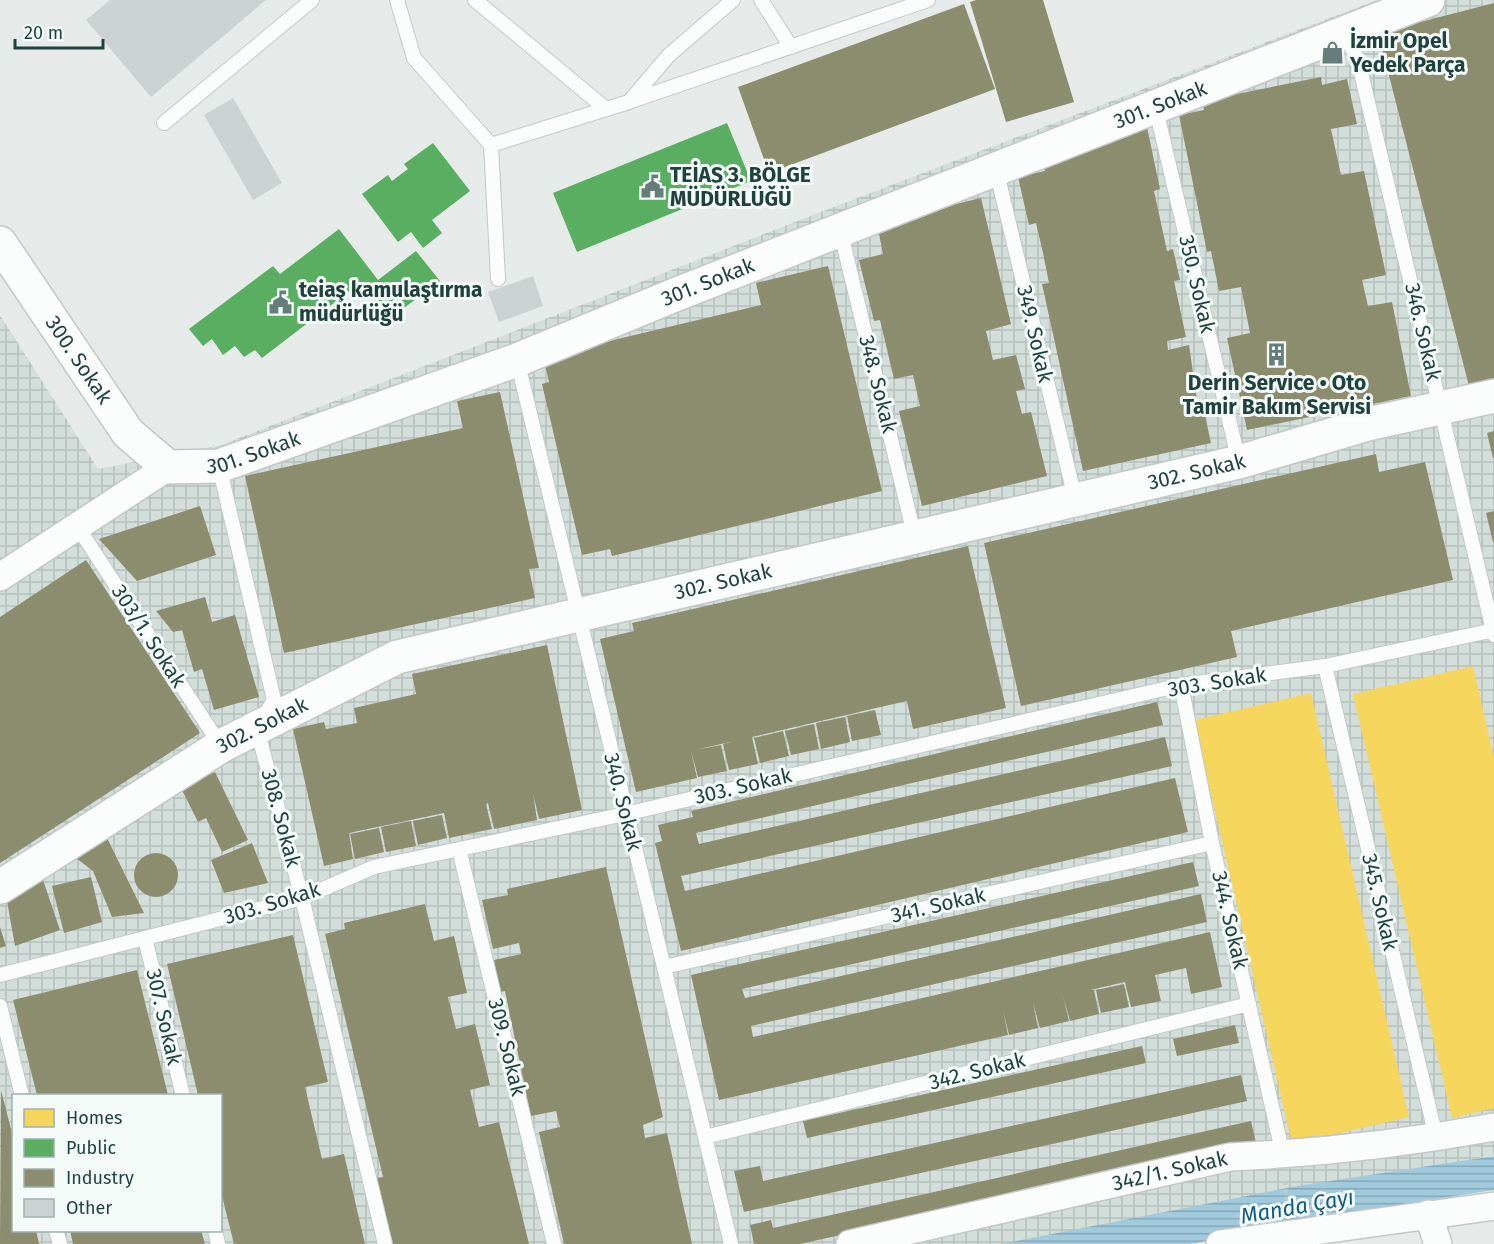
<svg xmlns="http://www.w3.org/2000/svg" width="1494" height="1244" font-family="'Fira Sans',sans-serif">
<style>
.industrial{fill:url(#industrial-grid);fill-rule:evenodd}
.water{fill:url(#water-rules)}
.homes{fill:#f6d55c}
.public{fill:#5aae61}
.industry{fill:#8c8c6e}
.building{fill:#ccd2d1}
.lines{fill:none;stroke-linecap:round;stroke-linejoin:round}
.service-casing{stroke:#c3c8c7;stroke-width:16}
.minor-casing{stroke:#c3c8c7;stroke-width:30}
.tertiary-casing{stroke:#c3c8c7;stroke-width:36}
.path{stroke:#c1cbca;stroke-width:4;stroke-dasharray:3 4.5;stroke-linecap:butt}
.service{stroke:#fbfcfc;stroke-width:14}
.minor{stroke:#fbfcfc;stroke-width:27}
.tertiary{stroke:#fbfcfc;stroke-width:33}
.labels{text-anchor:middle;stroke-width:6;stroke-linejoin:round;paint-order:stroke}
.poi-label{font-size:21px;font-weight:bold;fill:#20423f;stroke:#f4faf8;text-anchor:start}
.street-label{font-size:21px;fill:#20423f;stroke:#f4faf8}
.water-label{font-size:22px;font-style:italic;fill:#145c84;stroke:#f4faf8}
</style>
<defs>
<pattern id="industrial-grid" width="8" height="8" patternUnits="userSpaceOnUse" patternTransform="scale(1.5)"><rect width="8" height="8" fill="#d3dedb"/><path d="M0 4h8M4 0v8" fill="none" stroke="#b5c0bd"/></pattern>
<pattern id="water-rules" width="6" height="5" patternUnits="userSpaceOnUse" patternTransform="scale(1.5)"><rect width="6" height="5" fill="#a2cadd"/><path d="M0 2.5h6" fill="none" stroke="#84a6b5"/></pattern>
</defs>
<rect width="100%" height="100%" fill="#e6ebea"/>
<!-- industrial -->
<path class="industrial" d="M1377,0h117v1155l-459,89h-1035v-929l98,154 123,-24 605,-235zM14,1096h206v134h-206z"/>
<!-- water -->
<path class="water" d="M1494,1156v34l-101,16 -202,38h-190l296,-58z"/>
<!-- homes -->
<path class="homes" d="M1473,666l21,92v350l-42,10 -99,-424z
M1311,693l98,424 -117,27 -98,-424z"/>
<!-- public -->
<path class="public" d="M727,123l24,58 -174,71 -24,-59z
M433,143l37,48 -38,29 10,13 -19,15 -12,-16 -13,10 -36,-48 26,-19 4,6 16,-12 -4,-5z
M339,229l39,51 38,-29 24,30 -52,39 -28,-37 -98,75 -7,-8 -11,7 -9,-11 -12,9 -11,-16 -9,7 -14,-17 84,-63 7,8z"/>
<!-- industry -->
<path class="industry" d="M976,0h67l31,102 -68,20 -36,-120z
M1494,3v376l-25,7 -91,-353z
M964,4l31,85 -226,84 -31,-86z
M1321,77l1,8 25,-6 10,45 -26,5 10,46 23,-4 22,104 -24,5 6,26 24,-4 19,94 -164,34 -20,-92 23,-5 -9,-46 -22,4 -8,-40 -4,1 -28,-137 25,-5 -2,-9z
M1147,127l13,62 -6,2 13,60 6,-2 7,31 -6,1 12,56 -19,4 1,9 21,-5 9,62 5,-1 8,37 -128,28 -41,-187 7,-1 -6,-30 -7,-30 -7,2 -11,-48 27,-6 -1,-3z
M981,198l30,126 -25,7 7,29 23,-5 9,34 -9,2 6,23 9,-2 16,64 -125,30 -23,-95 21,-5 -7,-31 -19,4 -14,-59 -6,1 -15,-61 24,-6 -4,-20 77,-30z
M828,266l54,225 -270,65 -2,-7 -28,6 -40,-171 7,-2 -4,-18 20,-5 -2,-7 198,-47 -5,-22z
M500,392l39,176 -10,1 6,29 -251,55 -39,-177 218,-48 -6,-27z
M1494,431v27h-1l-6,-25z
M1376,454l3,18 46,-10 28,118 -222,51 6,26 -216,49 -37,-163z
M200,506l16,49 -79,26 -38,-42z
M1494,511v31h-1l-7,-29z
M968,546l38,162 -93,21 -6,-28 -31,7 -124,29 6,27 -29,6 -6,-26 11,-3 -39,9 26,-5 6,26 -29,6 -7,-26 6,27 -61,14 -36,-153 34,-8 -2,-8z
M86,560l114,173 -200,130v-246z
M205,597l7,25 23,-7 24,82 -45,13 -12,-41 -8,3 -12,-42 -9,2 -17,-21z
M547,645l35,165 -43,9 -6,-26 4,27 -43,9 -6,-26 -2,1 6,25 -43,9 -5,-25 -95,20 4,26 -29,7 -31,-137 31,-7 2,7 31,-6 -3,-15 62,-14 -4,-20z
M1157,702l6,23 -467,108 3,11 466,-107 7,29 -491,110 4,15 490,-113 13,54 -507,119 -26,-108 7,-2 -4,-16 35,-8 -2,-6z
M875,710l6,25 -29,6 -5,-25z
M845,717l5,25 -29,7 -5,-26z
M814,724l5,25 -28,6 -6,-24z
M783,731l6,25 -29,7 -6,-25z
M215,772l33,68 -26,12 -16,-34 -8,4 -17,-34z
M442,815l5,23 -29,7 -5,-24z
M411,821l5,25 -30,6 -5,-25z
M379,828l5,24 -29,7 -5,-25z
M107,838l37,75 -32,4 -19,-46 -17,-13z
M252,843l16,40 -44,10 -13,-33z
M134 875a22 22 0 1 1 44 0a22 22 0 1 1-44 0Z
M1193,862l6,24 -457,103 3,9 456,-104 6,28 -456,104 2,11 457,-105 12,55 -31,7 -5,-26 -31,7 6,26 -30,6 -6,-25 -35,8h4l5,24 -29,7 -7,-25 6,25 -29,7 -7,-25 5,25 -29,7 -6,-25 5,25 -289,65 -28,-125z
M606,867l57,250 -20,8 2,13 22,-5 25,111h-128l-25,-112 21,-5 -4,-16 -25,5 -26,-125 -5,1 -6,-32 27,-6 -2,-11 -26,6 -11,-49 26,-5 -1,-6z
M42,877l18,53 -45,16 -8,-45z
M91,877l11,45 -38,11 -12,-47z
M425,904l9,37 20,-5 13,57 -19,4 8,32 19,-5 15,61 -20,5 9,37 20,-5 30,122h-136l-16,-66 6,-1 -58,-243 20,-5 -1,-6z
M0,927l6,19 -6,2z
M293,935l35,147 -23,5 17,72 22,-5 21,90h-131l-14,-56v-93h-22l-31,-131z
M137,970l31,125h-131l-24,-95z
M1124,984l5,23 -28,6 -5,-23z
M1235,1025l4,18 -62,13 -4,-17z
M1142,1046l4,17 -339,75 -4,-17z
M1241,1075l6,26 -503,111 -10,-41 26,-5 3,15z
M1,1090l13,51v89h22l3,14h-39z
M1251,1121l5,22 -456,101h-46l-4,-19 21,-5 2,8z
M70,1230h131l4,14h-132z"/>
<!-- building -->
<path class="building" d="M110,0h156l-115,97 -65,-77z
M233,98l49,85 -29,17 -49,-85z
M533,276l10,30 -44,16 -11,-30z"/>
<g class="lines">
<defs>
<path id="service" d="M397,0l17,58 77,87 138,-43 40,-47 64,-55
M475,0l131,109
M761,0l30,47
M1344,33l14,27 136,575
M631,101l297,-101
M1155,105l84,357
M164,123l148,-123
M491,145l7,134
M996,169l79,329
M840,230l75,308
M517,360l214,884
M219,466l55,234 -17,29 45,169 83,346
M77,526l144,220
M1325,666l111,471
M1181,685l31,158 71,312
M459,849l95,395
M145,938l38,158
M664,967l548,-124
M0,975l302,-77 72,-31 251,-53 556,-129 144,-19 169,-36
M0,1006l22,90
M705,1137l544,-133
M56,1230l4,14
M215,1230l3,14"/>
<g id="minor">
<path d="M0,577l168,-110"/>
<path d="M1428,1214l10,30"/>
<path id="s1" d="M850,1244l380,-87c88,-4 177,-14 264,-30"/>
<path d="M1220,1244l274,-38"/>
</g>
<g id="tertiary">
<path id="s2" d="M0,243l128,190 40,34 51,-1 298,-106 160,-66 751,-294"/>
<path id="s3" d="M0,887l221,-141 176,-89 842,-195 129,-38 126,-28"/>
</g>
</defs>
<!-- service casing -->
<use href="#service" class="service-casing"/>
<!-- minor casing -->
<use href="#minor" class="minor-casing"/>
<!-- tertiary casing -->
<use href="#tertiary" class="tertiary-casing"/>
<!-- path -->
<path class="path" d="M1285,1182l2,26"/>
<!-- service -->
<use href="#service" class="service"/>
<!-- minor -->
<use href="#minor" class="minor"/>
<!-- tertiary -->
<use href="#tertiary" class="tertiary"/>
</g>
<!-- icons -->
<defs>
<symbol id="shop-bare" viewBox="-9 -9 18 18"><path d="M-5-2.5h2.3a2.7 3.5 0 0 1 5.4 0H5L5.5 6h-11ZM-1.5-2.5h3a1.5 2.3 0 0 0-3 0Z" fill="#657d7b" stroke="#f4faf8" stroke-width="2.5" paint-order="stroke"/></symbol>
<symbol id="civic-bare" viewBox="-9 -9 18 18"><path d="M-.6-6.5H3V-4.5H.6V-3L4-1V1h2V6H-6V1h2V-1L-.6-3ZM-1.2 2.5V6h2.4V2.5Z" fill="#657d7b" stroke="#f4faf8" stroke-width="2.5" paint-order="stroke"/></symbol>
<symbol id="building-bare" viewBox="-9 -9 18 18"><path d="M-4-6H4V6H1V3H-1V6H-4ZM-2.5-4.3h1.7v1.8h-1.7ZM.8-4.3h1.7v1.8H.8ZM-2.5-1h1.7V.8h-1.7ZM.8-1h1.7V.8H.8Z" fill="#657d7b" stroke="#f4faf8" stroke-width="2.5" paint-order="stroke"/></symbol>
</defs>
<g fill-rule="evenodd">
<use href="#shop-bare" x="1316" y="36" width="33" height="33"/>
<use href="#civic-bare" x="636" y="170" width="33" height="33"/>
<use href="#civic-bare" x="264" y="286" width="33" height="33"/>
<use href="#building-bare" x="1260" y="338" width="33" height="33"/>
</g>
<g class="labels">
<!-- poi labels -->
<g class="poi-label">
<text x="1350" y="48">İzmir Opel<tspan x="1350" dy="24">Yedek Parça</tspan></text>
<text x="670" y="182">TEİAŞ 3. BÖLGE<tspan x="670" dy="24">MÜDÜRLÜĞÜ</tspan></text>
<text x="299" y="297">teiaş kamulaştırma<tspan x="299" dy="24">müdürlüğü</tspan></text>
<text x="1277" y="390" text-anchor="middle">Derin Service • Oto<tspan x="1277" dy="24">Tamir Bakım Servisi</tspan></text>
</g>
<!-- street labels -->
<g class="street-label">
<text dy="7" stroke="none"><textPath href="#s2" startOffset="1341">301. Sokak</textPath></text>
<text dy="7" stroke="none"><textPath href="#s2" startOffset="855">301. Sokak</textPath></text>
<text transform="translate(1197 284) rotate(77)" y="7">350. Sokak</text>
<text transform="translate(1423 332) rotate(77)" y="7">346. Sokak</text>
<text transform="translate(1035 334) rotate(77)" y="7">349. Sokak</text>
<text dy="7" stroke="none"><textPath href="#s2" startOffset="141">300. Sokak</textPath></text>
<text transform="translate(878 384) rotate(76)" y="7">348. Sokak</text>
<text dy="7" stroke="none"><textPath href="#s2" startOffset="369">301. Sokak</textPath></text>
<text dy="7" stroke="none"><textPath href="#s3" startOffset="1280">302. Sokak</textPath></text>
<text dy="7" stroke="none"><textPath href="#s3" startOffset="794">302. Sokak</textPath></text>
<text transform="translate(149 636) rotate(57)" y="7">303/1. Sokak</text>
<text transform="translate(1217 682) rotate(-9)" y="7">303. Sokak</text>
<text dy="7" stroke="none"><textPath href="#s3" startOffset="308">302. Sokak</textPath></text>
<text transform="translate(743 786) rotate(-13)" y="7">303. Sokak</text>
<text transform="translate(623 802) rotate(76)" y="7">340. Sokak</text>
<text transform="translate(281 818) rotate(75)" y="7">308. Sokak</text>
<text transform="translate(1380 902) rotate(77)" y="7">345. Sokak</text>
<text transform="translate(272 903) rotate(-17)" y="7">303. Sokak</text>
<text transform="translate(938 905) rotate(-13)" y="7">341. Sokak</text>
<text transform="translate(1230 920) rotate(77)" y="7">344. Sokak</text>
<text transform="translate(164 1017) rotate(77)" y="7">307. Sokak</text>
<text transform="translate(507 1047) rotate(76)" y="7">309. Sokak</text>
<text transform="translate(977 1071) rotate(-14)" y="7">342. Sokak</text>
<text dy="7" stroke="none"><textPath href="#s1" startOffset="328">342/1. Sokak</textPath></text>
</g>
<!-- water labels -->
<g class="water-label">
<text transform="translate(1297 1206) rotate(-10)" y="8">Manda Çayı</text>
</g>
</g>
<!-- legend -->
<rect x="12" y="1094" width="210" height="138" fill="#f4faf8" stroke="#9fb0ae" stroke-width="1.5"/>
<rect x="24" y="1109" width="30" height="18" fill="#f6d55c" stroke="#9fb0ae" stroke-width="1.5"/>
<text x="66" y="1124" font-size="18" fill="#20423f">Homes</text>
<rect x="24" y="1139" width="30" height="18" fill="#5aae61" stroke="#9fb0ae" stroke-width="1.5"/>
<text x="66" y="1154" font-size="18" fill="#20423f">Public</text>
<rect x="24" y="1169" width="30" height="18" fill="#8c8c6e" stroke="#9fb0ae" stroke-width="1.5"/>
<text x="66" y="1184" font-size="18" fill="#20423f">Industry</text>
<rect x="24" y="1199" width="30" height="18" fill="#ccd2d1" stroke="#9fb0ae" stroke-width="1.5"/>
<text x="66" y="1214" font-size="18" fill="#20423f">Other</text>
<!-- scale -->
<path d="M15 39v9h88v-9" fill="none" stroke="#20423f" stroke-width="3"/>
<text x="24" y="39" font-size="18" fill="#20423f" stroke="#f4faf8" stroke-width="4.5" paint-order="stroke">20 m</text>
</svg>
